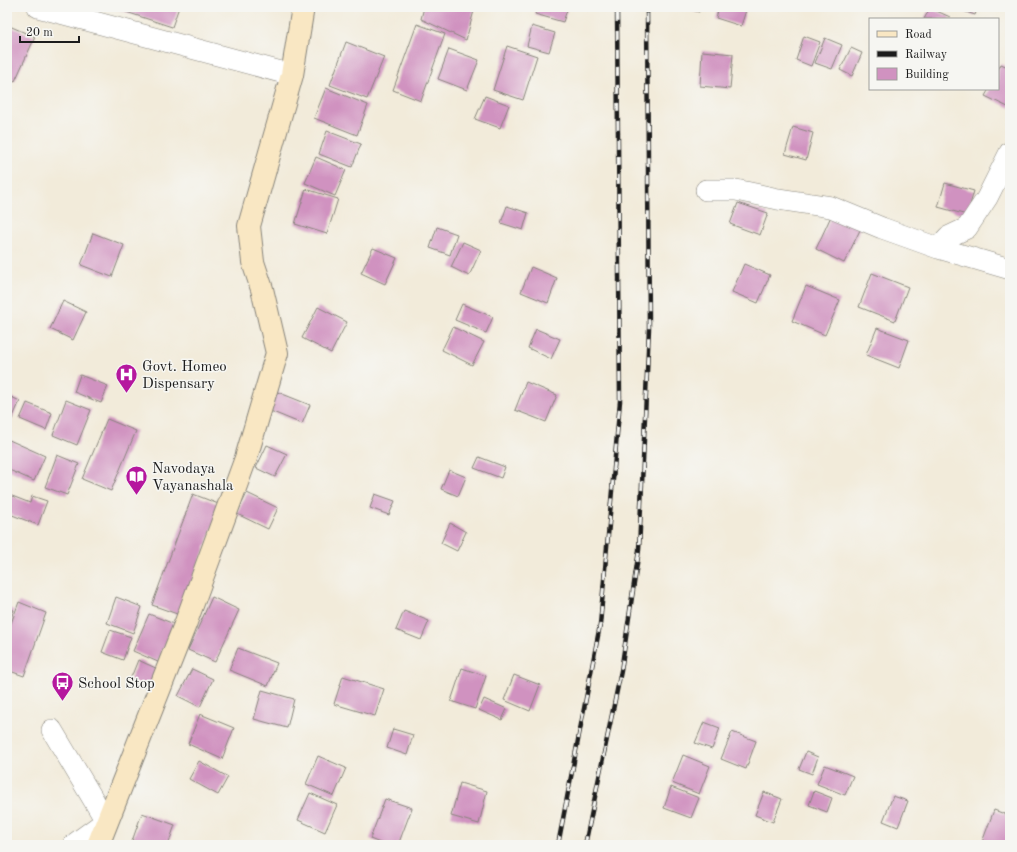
<svg xmlns="http://www.w3.org/2000/svg" width="1017" height="852" font-family="'Old Standard TT',serif">
<style>
.building{fill:#d092c0}
.lines{fill:none;stroke-linecap:round;stroke-linejoin:round}
.street-casing{stroke:#87847b;stroke-width:22}
.secondary-casing{stroke:#87847b;stroke-width:24}
.street{stroke:#fff;stroke-width:21}
.secondary{stroke:#f9e7c3;stroke-width:22}
.rail-casing{stroke:#1c1c1c;stroke-width:4.5}
.rail{stroke:#f6f6f2;stroke-width:3;stroke-dasharray:9;stroke-linecap:butt}
.labels{text-anchor:middle;stroke-width:3;stroke-linejoin:round;paint-order:stroke}
.poi-label{font-size:15px;fill:#1c1c1c;stroke:#f6f6f2;text-anchor:start}
</style>
<rect width="100%" height="100%" fill="#f6f6f2"/>
<filter id="ink" filterUnits="userSpaceOnUse"><feTurbulence type="fractalNoise" baseFrequency=".025" numOctaves="2"/><feDisplacementMap in="SourceGraphic" scale="8" xChannelSelector="R" yChannelSelector="G"/><feConvolveMatrix kernelMatrix="1 2 1 2 8 2 1 2 1" color-interpolation-filters="sRGB"/></filter>
<filter id="wash" filterUnits="userSpaceOnUse"><feTurbulence type="fractalNoise" baseFrequency=".012" numOctaves="4" result="noise"/><feDisplacementMap in="SourceGraphic" scale="16" xChannelSelector="R" yChannelSelector="G"/><feGaussianBlur stdDeviation="0.9" result="paint"/><feColorMatrix in="noise" values="0 0 0 0 0 0 0 0 0 0 0 0 0 0 0 0 0 1.4 0 .05"/><feComposite in="paint" operator="in"/></filter>
<g filter="url(#wash)">
<rect width="100%" height="100%" fill="#f2ebda"/>
<g id="blocks">
<!-- building -->
<path class="building" d="M111,7h68l-7,20z
M424,7h51l-9,33 -45,-21z
M537,7h31l-5,15 -28,-8z
M681,7h19l-1,5z
M719,7h28l-6,19 -25,-8z
M961,7h17l-3,8 -15,-5z
M930,8l20,9 -1,2h-25z
M417,24l28,10 -24,67 -28,-11z
M7,25l28,12 -20,44 -8,-4z
M532,26l23,7 -6,19 -22,-6z
M804,36l16,6 -9,24 -15,-6z
M825,38l17,7 -10,24 -17,-6z
M346,42l38,15 -17,42 -37,-14z
M507,46l30,10 -14,44 -30,-10z
M851,48l11,5 -10,23 -12,-6z
M449,49l30,11 -12,30 -29,-11z
M702,51l31,3 -3,35 -30,-3z
M1001,64l9,4v40l-25,-12 4,-7h9v-19z
M326,88l42,17 -11,30 -43,-17z
M485,96l24,9 -9,23 -25,-9z
M793,127l20,6 -7,27 -21,-6z
M327,131l34,13 -9,23 -33,-13z
M316,157l30,13 -11,26 -30,-13z
M945,183l29,8 -7,24 -29,-8z
M306,189l32,10 -11,35 -32,-10z
M738,203l30,10 -8,22 -30,-11z
M507,206l21,7 -5,17 -22,-7z
M832,214l29,14 -17,35 -28,-14z
M437,227l20,7 -7,21 -20,-7z
M93,233l31,12 -12,32 -31,-12z
M463,242l18,8 -12,26 -18,-9z
M373,248l24,10 -12,26 -24,-11z
M744,264l26,11 -12,28 -26,-11z
M531,267l26,11 -9,25 -27,-11z
M872,273l36,14 -13,34 -36,-14z
M806,286l34,14 -15,35 -33,-14z
M63,301l23,11 -13,28 -23,-11z
M462,304l31,13 -7,16 -31,-13z
M318,307l29,15 -16,31 -29,-15z
M453,327l31,15 -12,23 -30,-15z
M877,328l32,12 -10,28 -33,-13z
M536,329l24,10 -9,20 -23,-11z
M80,375l28,11 -7,17 -27,-11z
M526,382l31,13 -11,27 -31,-12z
M275,391l35,14 -8,19 -34,-14z
M7,395l13,6 -9,20 -4,-2z
M66,400l25,10 -14,35 -24,-10z
M27,403l25,10 -6,17 -26,-11z
M107,419l29,12 -25,60 -29,-12z
M7,439l38,17 -11,25 -27,-12z
M267,445l20,9 -12,23 -19,-9z
M57,455l22,9 -12,31 -22,-8z
M479,457l26,10 -4,11 -27,-10z
M449,470l17,7 -8,19 -17,-7z
M247,493l31,15 -10,21 -31,-15z
M7,494l23,9 2,-7 15,5 -9,24 -31,-12z
M193,494l28,11 -41,110 -28,-10z
M375,494l20,7 -6,14 -19,-7z
M450,523l16,9 -9,19 -16,-8z
M116,597l26,10 -9,26 -26,-10z
M212,597l27,13 -24,52 -27,-12z
M19,602l27,11 -22,63 -17,-6v-36z
M7,608l7,2 -7,18z
M404,611l25,10 -8,19 -25,-10z
M149,614l25,10 -16,38 -25,-11z
M110,630l21,7 -8,23 -21,-8z
M238,648l39,15 -9,23 -39,-16z
M138,660l20,9 -8,19 -20,-8z
M462,668l24,8 -11,33 -24,-8z
M192,669l21,10 -13,28 -22,-11z
M514,675l26,10 -10,26 -26,-11z
M343,676l41,13 -9,27 -41,-12z
M262,690l32,9 -7,29 -33,-9z
M484,699l23,10 -5,11 -23,-10z
M200,714l34,14 -12,31 -34,-15z
M704,722l16,6 -8,21 -17,-6z
M393,729l20,6 -6,20 -20,-7z
M732,732l24,9 -10,28 -25,-10z
M806,752l12,5 -6,17 -13,-5z
M683,755l27,11 -11,28 -27,-11z
M318,756l28,12 -12,28 -28,-12z
M199,761l29,16 -10,18 -29,-16z
M825,765l28,11 -8,19 -28,-11z
M460,783l27,8 -8,33 -28,-8z
M671,787l28,11 -8,20 -27,-10z
M814,791l18,7 -5,14 -18,-7z
M764,792l18,7 -9,23 -18,-7z
M310,793l27,12 -12,27 -27,-12z
M893,796l15,5 -10,26 -15,-6z
M385,799l27,9 -14,37h-13l-15,-6z
M994,810l16,6v29h-29z
M142,813l33,12 -7,20 -37,-1z"/>
</g>
</g>
<g filter="url(#ink)">
<use href="#blocks" fill-opacity="0" stroke="#87847b" stroke-width="1"/>
<g class="lines">
<defs>
<path id="street" d="M38,7l254,68
M706,190h30l42,9 53,8 51,21 56,20 10,-11 19,-9 20,-30 23,-46
M938,248l72,21
M52,730l54,91 -33,24"/>
<path id="secondary" d="M98,845l88,-223 60,-164 31,-105 -15,-64 -9,-27 -4,-36 43,-151 11,-68"/>
</defs>
<!-- street casing -->
<use href="#street" class="street-casing"/>
<!-- secondary casing -->
<use href="#secondary" class="secondary-casing"/>
<!-- street -->
<use href="#street" class="street"/>
<!-- secondary -->
<use href="#secondary" class="secondary"/>
<defs>
<path id="rail" d="M558,845l42,-220 20,-224 -3,-394
M585,845l36,-174 18,-121 10,-222 -2,-321"/>
</defs>
<!-- rail casing -->
<use href="#rail" class="rail-casing"/>
<!-- rail -->
<use href="#rail" class="rail"/>
</g>
</g>
<!-- icons -->
<defs>
<symbol id="hospital-pin" viewBox="-11 -11 22 30"><path d="M0 17L-7.5 6A9.5 9.5 0 1 1 7.5 6Z" fill="#b5179e" stroke="#f6f6f2"/><path d="M-5-5h3v3.5h4V-5h3V5h-3V1.5h-4V5h-3Z" fill="#fff"/></symbol>
<symbol id="library-pin" viewBox="-11 -11 22 30"><path d="M0 17L-7.5 6A9.5 9.5 0 1 1 7.5 6Z" fill="#b5179e" stroke="#f6f6f2"/><path d="M-6-4Q-3-5.5-.7-3.5V5Q-3 3-6 4ZM6-4Q3-5.5 .7-3.5V5Q3 3 6 4Z" fill="#fff"/></symbol>
<symbol id="bus-pin" viewBox="-11 -11 22 30"><path d="M0 17L-7.5 6A9.5 9.5 0 1 1 7.5 6Z" fill="#b5179e" stroke="#f6f6f2"/><path d="M-5-6H5V4H4V6H2V4H-2V6H-4V4H-5ZM-3.5-4V0h7V-4ZM-3.5 1.2v1.5H-2V1.2ZM2 1.2v1.5H3.5V1.2Z" fill="#fff"/></symbol>
</defs>
<g fill-rule="evenodd">
<use href="#hospital-pin" x="114" y="362" width="25" height="34"/>
<use href="#library-pin" x="124" y="464" width="25" height="34"/>
<use href="#bus-pin" x="50" y="670" width="25" height="34"/>
</g>
<g class="labels">
<!-- poi labels -->
<g class="poi-label">
<text x="142" y="371">Govt. Homeo<tspan x="142" dy="17">Dispensary</tspan></text>
<text x="152" y="473">Navodaya<tspan x="152" dy="17">Vayanashala</tspan></text>
<text x="78" y="688">School Stop</text>
</g>
</g>
<!-- margin -->
<rect width="1017" height="852" fill="none" stroke="#f6f6f2" stroke-width="24"/>
<!-- legend -->
<rect x="869" y="18" width="130" height="72" fill="#f6f6f2" stroke="#9f9f9c"/>
<rect x="877" y="31" width="20" height="6" fill="#f9e7c3" stroke="#9f9f9c"/>
<text x="905" y="38" font-size="12" fill="#1c1c1c">Road</text>
<rect x="877" y="51" width="20" height="6" fill="#1c1c1c" stroke="#9f9f9c"/>
<text x="905" y="58" font-size="12" fill="#1c1c1c">Railway</text>
<rect x="877" y="68" width="20" height="12" fill="#d092c0" stroke="#9f9f9c"/>
<text x="905" y="78" font-size="12" fill="#1c1c1c">Building</text>
<!-- scale -->
<path d="M20 36v6h59v-6" fill="none" stroke="#1c1c1c" stroke-width="2"/>
<text x="26" y="36" font-size="12" fill="#1c1c1c" stroke="#f6f6f2" stroke-width="3" paint-order="stroke">20 m</text>
</svg>
